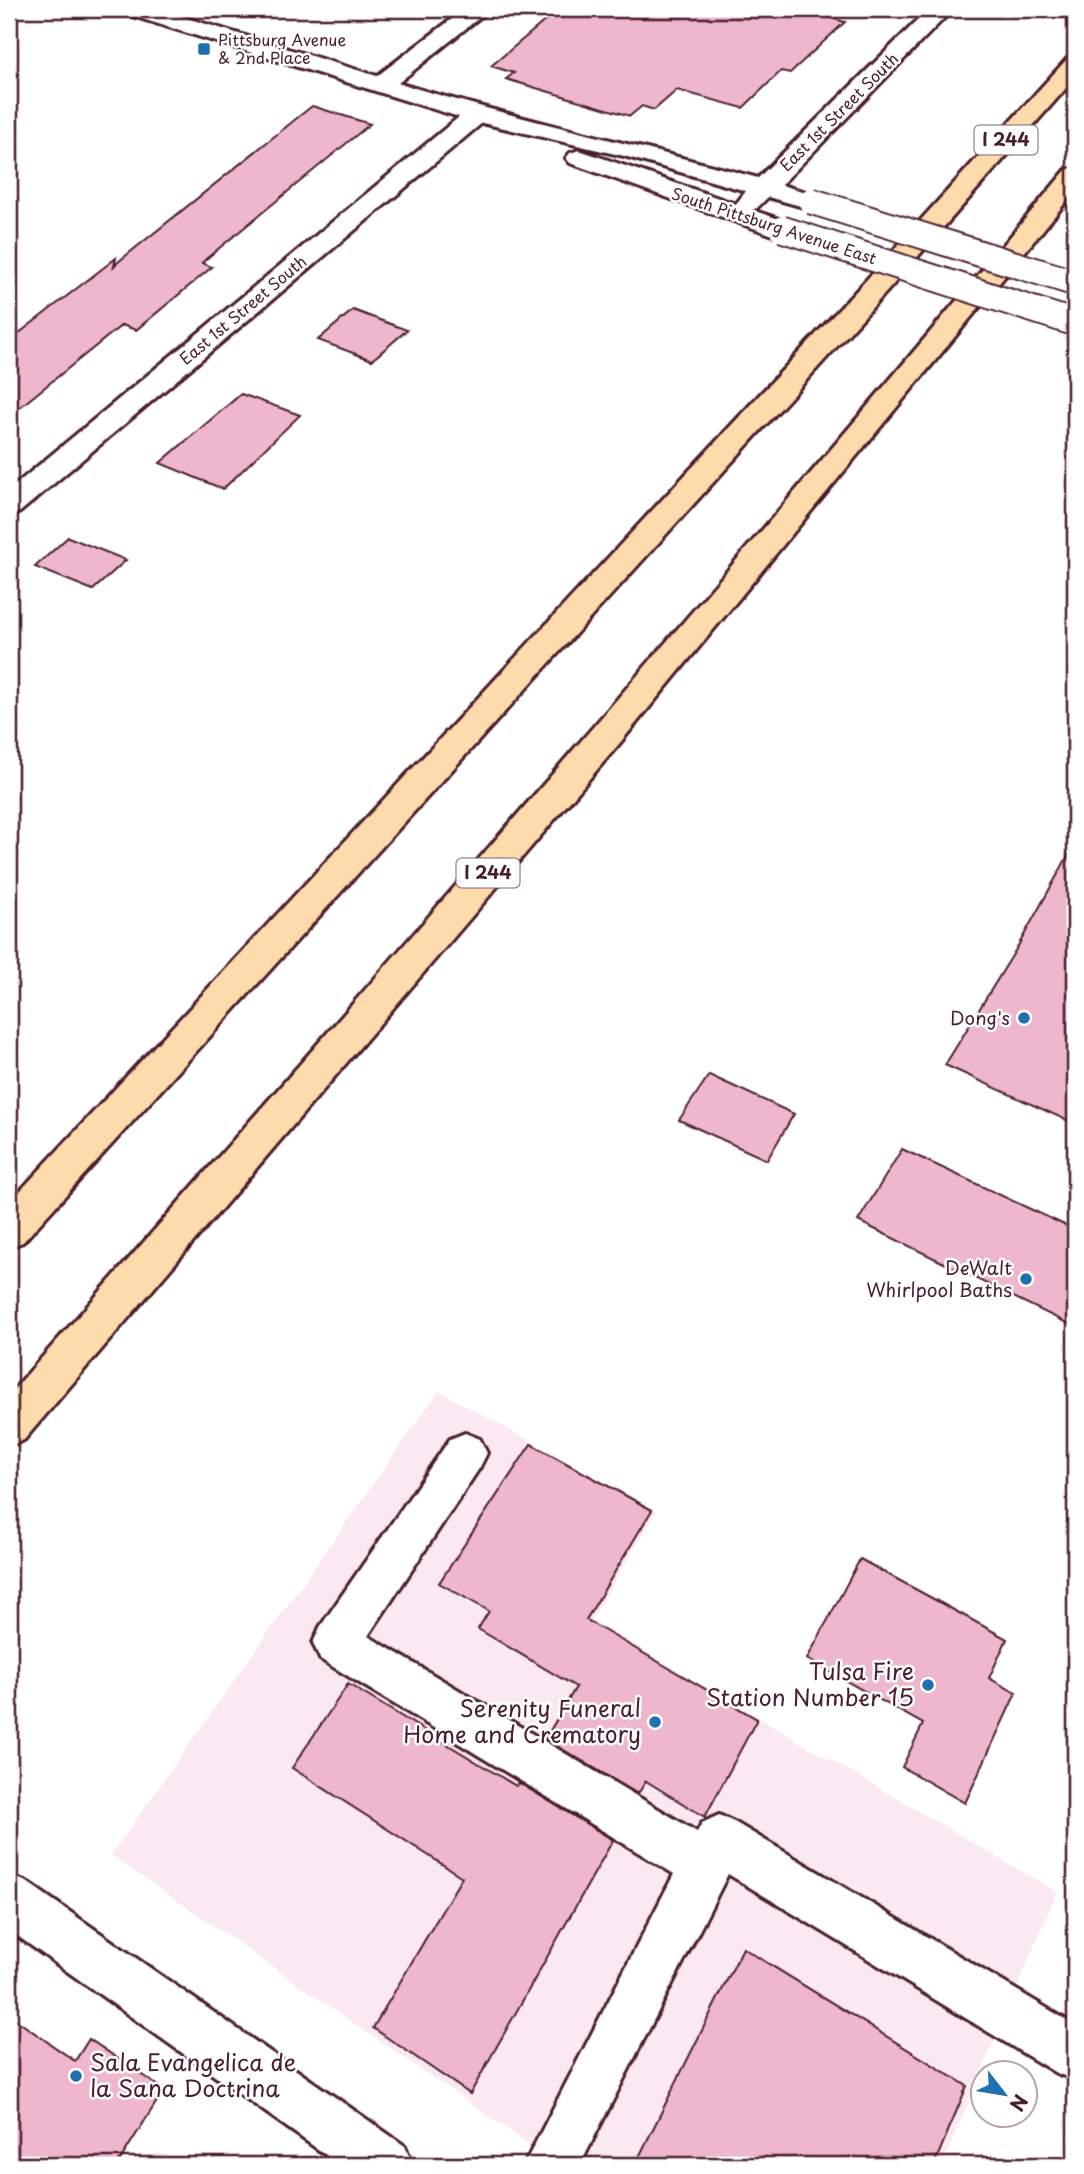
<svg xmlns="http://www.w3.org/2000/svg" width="1084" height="2174" font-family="'Playpen Sans',sans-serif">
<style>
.built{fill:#fae9f0}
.building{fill:#eeb7ce;stroke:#4a1f2b;stroke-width:2}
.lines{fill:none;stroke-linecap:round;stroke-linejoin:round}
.minor-casing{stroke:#4a1f2b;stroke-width:6}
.highway-casing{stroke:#4a1f2b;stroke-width:6}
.minor{fill:#fff;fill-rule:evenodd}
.highway{fill:#fedbac;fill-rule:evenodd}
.minor-bridge-casing{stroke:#4a1f2b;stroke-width:29;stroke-linecap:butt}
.minor-bridge{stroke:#fff;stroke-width:25}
.poi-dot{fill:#1f6fb2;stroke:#fff;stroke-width:2.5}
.labels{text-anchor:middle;stroke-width:5;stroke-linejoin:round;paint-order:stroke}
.far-poi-label{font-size:16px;fill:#4a1f2b;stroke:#fff;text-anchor:start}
.far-street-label{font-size:16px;fill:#4a1f2b;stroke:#fff}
.shield{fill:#fff;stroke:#80626b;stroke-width:2}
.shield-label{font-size:18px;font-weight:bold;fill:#4a1f2b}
.poi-label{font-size:19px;fill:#4a1f2b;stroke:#fff;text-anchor:end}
.near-poi-label{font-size:23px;fill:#4a1f2b;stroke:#fff;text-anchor:end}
</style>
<rect width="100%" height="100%" fill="#fff"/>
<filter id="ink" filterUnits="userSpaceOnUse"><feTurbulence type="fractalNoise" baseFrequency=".0143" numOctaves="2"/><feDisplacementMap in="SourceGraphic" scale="14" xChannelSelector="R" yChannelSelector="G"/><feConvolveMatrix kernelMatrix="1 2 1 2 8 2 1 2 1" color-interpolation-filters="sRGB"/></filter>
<g filter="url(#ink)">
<!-- built -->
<path class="built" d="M439,1391l218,120 -66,109 466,272 -115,273h-383l-448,-310z"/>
<!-- building -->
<path class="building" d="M559,9h240l46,13 -55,51 -9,-2 -38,37 -66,-18 -23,20 -12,-4 -12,10 -124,-37 8,-6 -23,-7z
M312,106l58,18 -164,135 -4,4 10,4 -76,63 -14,-5 -113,91v-75l107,-83 -2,8 4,-4z
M353,310l54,20 -35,30 -54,-20z
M241,394l59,21 -77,74 -63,-26z
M68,537l58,23 -33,30 -58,-23z
M1075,843v281l-130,-59 73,-119z
M709,1075l85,39 -27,46 -88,-40z
M902,1149l173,81v97l-217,-106z
M531,1444l121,66 -66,110 171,99 -52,98 -59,-36 -8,13 -93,-55 31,-52 -98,-58 11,-18 -50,-28z
M860,1559l147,80 -18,39 27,15 -51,110 -63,-36 21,-43 -116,-65z
M348,1684l168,102 3,-3 94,57 -143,254 -97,-66 89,-151 -170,-109z
M743,1948l224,138 -33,79h-299z
M9,2015l66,46 14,-22 75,51 -47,75h-108z"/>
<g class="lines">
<defs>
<path id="minor" d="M123,9h34l220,67 88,-67h25l-92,74c119,36 240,62 360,95l171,-169h24l-172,176 39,11 4,5 -4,5 -9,3 -43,-12 -11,11 -5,2 39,13 4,6 -4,6 -9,2 -9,-2 -203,-72 -4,-5 4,-5 9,-3 9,3 148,51 10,-13 -122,-35 -142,-33 -462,389 -11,3v-25l450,-373 -333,-103z
M465,1433l15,6 7,14 -7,14 -112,169 329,196 5,-9 17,-8 17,8 339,202v55l-19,-7 -328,-199 -148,291h-56l150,-291 -354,-215 -7,-16 7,-16 130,-188z
M9,1875l18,7 378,264 8,19h-73l-331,-235z"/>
<path id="highway" d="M1075,57v21l-185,210 -867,954 -14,5v-44l861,-927 197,-217z
M1075,167v24l-456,553 -595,696 -15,6v-51c357,-404 712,-811 1057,-1225z"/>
</defs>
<!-- minor casing -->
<use href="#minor" class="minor-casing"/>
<!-- highway casing -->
<use href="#highway" class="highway-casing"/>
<!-- minor -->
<use href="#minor" class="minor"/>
<!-- highway -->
<use href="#highway" class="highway"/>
<defs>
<path id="minor-bridge" d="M811,201l264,82
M782,229l293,94"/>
</defs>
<!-- minor-bridge casing -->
<use href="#minor-bridge" class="minor-bridge-casing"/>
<!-- minor-bridge -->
<use href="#minor-bridge" class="minor-bridge"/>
</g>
</g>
<!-- markers -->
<g class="poi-dot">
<rect x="197" y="42" width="14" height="14" rx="3.5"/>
<circle cx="1024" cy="1018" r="7"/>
<circle cx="1026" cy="1279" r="7"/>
<circle cx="928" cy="1685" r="7"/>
<circle cx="655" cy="1722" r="7"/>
<circle cx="76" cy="2076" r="7"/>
</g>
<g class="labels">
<!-- far-poi labels -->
<g class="far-poi-label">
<text x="218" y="46">Pittsburg Avenue<tspan x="218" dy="18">&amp; 2nd Place</tspan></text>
</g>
<!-- far-street labels -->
<g class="far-street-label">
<text transform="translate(839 112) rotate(-45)" y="6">East 1st Street South</text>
<text transform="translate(774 226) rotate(18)" y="6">South Pittsburg Avenue East</text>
<text transform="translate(243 310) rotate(-40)" y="6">East 1st Street South</text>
</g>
<!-- shield labels -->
<g class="shield">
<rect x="974.5" y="125.5" width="63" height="29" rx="5"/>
<rect x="456.5" y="858.5" width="63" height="29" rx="5"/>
</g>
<g class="shield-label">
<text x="1006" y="146">I 244</text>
<text x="488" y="879">I 244</text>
</g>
<!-- poi labels -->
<g class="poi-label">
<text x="1010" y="1025">Dong's</text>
<text x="1012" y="1275">DeWalt<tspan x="1012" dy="22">Whirlpool Baths</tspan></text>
</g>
<!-- near-poi labels -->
<g class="near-poi-label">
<text x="914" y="1680">Tulsa Fire<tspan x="914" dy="26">Station Number 15</tspan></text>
<text x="641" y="1717">Serenity Funeral<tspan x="641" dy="26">Home and Crematory</tspan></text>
<text x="90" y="2071" text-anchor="start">Sala Evangelica de<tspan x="90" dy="26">la Sana Doctrina</tspan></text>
</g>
</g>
<!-- margin -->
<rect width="1084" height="2174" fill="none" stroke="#fff" stroke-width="35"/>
<rect x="18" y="18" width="1049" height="2139" fill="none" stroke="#4a1f2b" stroke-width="2.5" filter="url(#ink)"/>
<!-- north arrow -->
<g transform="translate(1004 2094) rotate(121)"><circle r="33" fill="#ffffff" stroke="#b7a5aa" stroke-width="2"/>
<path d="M0-5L12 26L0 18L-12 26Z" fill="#1f6fb2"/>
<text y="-10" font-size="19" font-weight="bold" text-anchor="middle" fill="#4a1f2b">N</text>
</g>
</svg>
